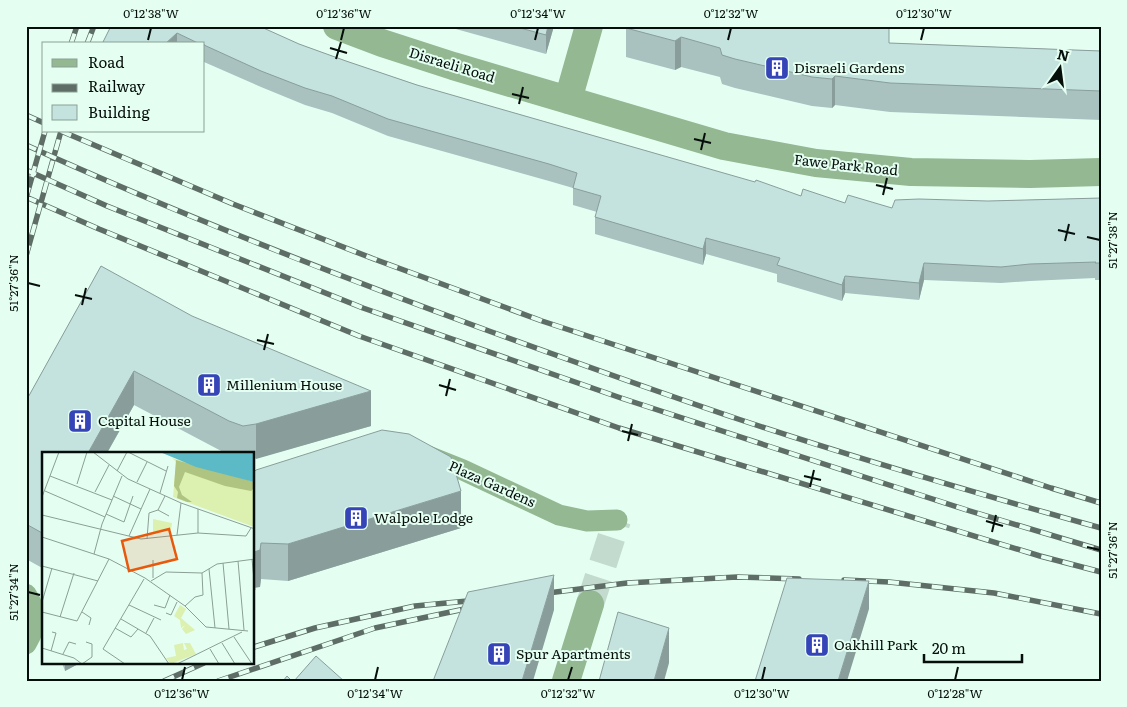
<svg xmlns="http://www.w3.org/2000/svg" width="1127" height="707" font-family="Literata,serif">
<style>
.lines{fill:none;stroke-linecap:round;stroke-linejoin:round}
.minor-tunnel{stroke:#c3dbcf;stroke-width:28;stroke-dasharray:28 14;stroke-linecap:butt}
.pedestrian{stroke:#94b892;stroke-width:21}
.minor{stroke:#94b892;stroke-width:28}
.rail-casing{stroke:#5e6e67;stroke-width:5.5}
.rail{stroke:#e4fff2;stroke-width:4;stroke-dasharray:11;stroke-linecap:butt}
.wall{fill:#a9c2bf}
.shaded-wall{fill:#899e9b}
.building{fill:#c4e2de;stroke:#899e9b}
.ticks{fill:none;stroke:#050e0a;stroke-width:2}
.labels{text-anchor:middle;stroke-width:4;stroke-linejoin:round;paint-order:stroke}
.street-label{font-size:14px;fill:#050e0a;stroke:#e4fff2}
.poi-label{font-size:14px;fill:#050e0a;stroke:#e4fff2;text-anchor:start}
.inset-road{fill:none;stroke:#8b9f95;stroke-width:1}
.view{fill:#e8590c;fill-opacity:0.15;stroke:#e8590c;stroke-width:2.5}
.inset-edge{fill:none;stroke:#050e0a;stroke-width:2.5}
.neatline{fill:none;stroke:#050e0a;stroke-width:2}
.ticks-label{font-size:12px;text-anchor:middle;fill:#050e0a}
</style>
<rect width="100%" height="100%" fill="#e4fff2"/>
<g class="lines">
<!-- minor-tunnel -->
<path class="minor-tunnel" d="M590,604l27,-84"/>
<!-- pedestrian -->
<path class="pedestrian" d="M428,456l35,14 96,45 28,6 30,-1
M26,594c5,7 10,19 9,27 0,7 -5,16 -9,23"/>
<!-- minor -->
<path class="minor" d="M337,26l45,17 71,23 271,80 92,17 95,9 119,2 71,-2
M568,100l21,-74
M566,681l24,-77"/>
<defs>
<path id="rail" d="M71,44l6,-18
M87,44l7,-18
M26,115l18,8
M61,131l172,73 141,55 168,62 509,167 50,15
M26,145c152,69 307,129 463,186 83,30 166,60 249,88 120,40 241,75 363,109
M26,170l81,36 256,102 258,90 147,48 202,65 131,39
M26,197l73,32 260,107 260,92 421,128 61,16
M26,198l19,-67
M26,256l35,-125
M844,580l45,2 105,11 107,21
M540,594l87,-11 110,-6 62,2
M254,647l61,-19 100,-22 63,-6
M164,681l40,-18
M218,681l157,-53 99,-21"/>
</defs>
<!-- rail casing -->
<use href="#rail" class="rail-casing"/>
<!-- rail -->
<use href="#rail" class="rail"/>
</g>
<!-- wall -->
<path class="wall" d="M111,26l188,18 47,17 71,24 384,111 44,7 47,5 96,-7 113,-3v82h-6v-2l-65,3 -29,2 -77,-3 -5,20 -74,-7 -3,8 -65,-19v-8l-71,-20 -3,11 -108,-31v-17l2,-5 -24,-7v-17l-24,-7 -161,-45 -56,-23 -27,-8 -44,-18 -57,-25v-18h-101v-2z
M445,26h109l-8,28z
M889,26v17l212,8v69l-211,-8 -55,-7 -3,3 -20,-2 -77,-18 -13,-4 -2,-7 -39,-10 -6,3 -49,-13v-29z
M101,266l270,160 -117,33v-6h-29l-91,-48 -27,48h-63v116l-18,-10v-158z
M254,472l207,56 -173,53 -27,-2 -1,8z
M62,663h18l-15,8z"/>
<!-- shaded-wall -->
<path class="shaded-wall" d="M548,26h6l-8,28v-19z
M177,33v11h-12z
M681,37v30l-6,3v-29z
M835,76v29l-3,3v-29z
M706,238v16l-3,11v-16z
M924,263v17l-5,20v-17z
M845,276v17l-3,8v-16z
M134,371v34l-27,48h-19z
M371,391v35l-115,33v-35z
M461,491v37l-173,53v-37z
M261,543v36l-1,8 -6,1v-36z
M554,575v35l-21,71h-11z
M869,581v28l-22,72h-9z
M669,628v35l-5,18h-10z
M65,663h15l-15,8z"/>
<!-- building -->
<path class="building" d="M111,26h148l40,18 47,17 71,24 338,97 1,-2 45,16 2,-7 42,14 3,-8 44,13 3,-8 24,-1 69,2 113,-3v65h-6l1,-1 -66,2 -29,3 -77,-4 -5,20 -74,-7 -3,9 -65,-20 3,-7 -74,-20 -3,11 -108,-32 6,-21 -28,-8 4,-15 -28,-9 -161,-45 -56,-23 -27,-8 -44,-17 -57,-26v-1h-4l-23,-11 -12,11h-58l-4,-2z
M513,26h35l-2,9z
M627,26h262v17l212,8v40l-211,-8 -55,-7 -3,3 -20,-2 -77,-18 -13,-4 -2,-7 -39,-11 -6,4 -49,-13z
M101,266l91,50 179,75 -115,33 -13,2 -14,-5 -95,-50 -46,82h-44v81l-18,-10v-123z
M382,430l27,4 42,23 10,34 -173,53 -27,-1 -1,7 -6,2v-80l2,-2z
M554,575l-32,106h-89l35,-89z
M787,578l82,3 -31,100h-83z
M618,612l51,16 -15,53h-55z
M316,656l28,25h-50z
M287,676l5,5h-9z"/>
<!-- ticks -->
<path class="ticks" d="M148,40l3,-12M341,40l3,-12M535,40l3,-12M728,40l3,-12M921,40l3,-12M330,48l17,5M336,59l5,-17M512,94l17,4M519,104l4,-17M694,139l17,4M701,150l4,-17M876,185l17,4M883,195l4,-17M1058,230l17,4M1087,237l13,3M1065,241l4,-17M28,283l12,3M75,295l17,4M82,305l4,-17M257,340l17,4M264,350l4,-16M439,385l17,5M446,396l4,-17M622,431l16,4M628,441l4,-17M804,476l17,4M810,487l4,-17M986,521l17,5M992,532l4,-17M1087,547l13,3M28,592l12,3M182,680l3,-13M375,680l3,-13M568,680l4,-13M762,680l3,-13M955,680l3,-13"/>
<!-- icons -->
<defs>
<symbol id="building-square" viewBox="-11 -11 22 22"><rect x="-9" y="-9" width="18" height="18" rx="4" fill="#3545b7" stroke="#e4fff2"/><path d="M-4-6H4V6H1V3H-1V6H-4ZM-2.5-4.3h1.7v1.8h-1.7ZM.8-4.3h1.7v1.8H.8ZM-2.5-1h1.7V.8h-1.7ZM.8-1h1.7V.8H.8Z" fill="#fff"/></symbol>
</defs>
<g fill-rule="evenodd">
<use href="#building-square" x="763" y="54" width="28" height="28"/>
<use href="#building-square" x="195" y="371" width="28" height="28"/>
<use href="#building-square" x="66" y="407" width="28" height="28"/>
<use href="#building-square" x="342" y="504" width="28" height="28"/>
<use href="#building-square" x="803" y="631" width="28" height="28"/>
<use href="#building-square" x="485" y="640" width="28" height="28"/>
</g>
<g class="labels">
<!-- street labels -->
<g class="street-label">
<text transform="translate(452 65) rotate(17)" y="5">Disraeli Road</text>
<text transform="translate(846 165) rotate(6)" y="5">Fawe Park Road</text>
<text transform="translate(492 484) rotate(24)" y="5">Plaza Gardens</text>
</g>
<!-- poi labels -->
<g class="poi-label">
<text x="794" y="73">Disraeli Gardens</text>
<text x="226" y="390">Millenium House</text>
<text x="98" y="426">Capital House</text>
<text x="374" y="523">Walpole Lodge</text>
<text x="834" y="650">Oakhill Park</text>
<text x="516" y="659">Spur Apartments</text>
</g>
</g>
<!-- overview -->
<g transform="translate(42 452)">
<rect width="212" height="212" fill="#e4fff2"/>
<path d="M130,6l82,24v45l-81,-30 3,-35zM111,67l19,4 -1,7 -18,2zM138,153l6,4 -5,9 14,12 -9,4 -4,-5 3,-4 -4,3 -1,-8 -6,-4zM141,191l1,7 3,-1 -3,-6h6l6,11 -25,10 -5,-6 10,-2 -2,-11z" fill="#dcf1af"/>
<path d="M134,8l79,22 -1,6 -3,3 -26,-5 -40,-14 -6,15 3,8 10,7h-5l-10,-4 1,-6 -4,-6z" fill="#b0c482"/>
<path d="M118,0h94v30l-58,-15z" fill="#5cb9c6"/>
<path class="inset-road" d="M51,0l35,27 53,24 74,26M86,0l38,19M75,19l10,-19M8,24l62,24M95,30l10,-20M35,32l10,-32M3,39l60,26M53,40l14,-27M118,41l8,-27M71,44l28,13M0,45l17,-45M116,58l7,-14M64,62l18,8 9,-26M0,63l99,24 57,-6 48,3 5,-8M156,81v-24M135,83l4,-32M87,84l21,-47M0,85l67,22 36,19 40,28 21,21 42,4M105,87l2,-26 9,-3 11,6M52,102l8,-30 20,-48M210,107l3,31M111,108v18M196,109l6,69M181,111l6,66M0,114l56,15M167,117l6,59M160,121l15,-9 38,-5M109,129l15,-9 36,1M0,150l10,-34M87,153l32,15M112,153l11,3 5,-13M143,154l10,-9 8,-2 -1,-22M0,160l35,9 32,-62M40,160l9,6 -2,7M124,161l5,2 6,-13M18,165l14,-44M79,167l29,17 19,28M73,176l16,9 7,-8M104,181l8,-15M192,185l18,27M180,191l13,21M0,196l32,10 8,6M168,197l9,15M9,199l5,-18 -4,-1M21,202l6,-12 7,2M40,212l10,-7v-13l-6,-2M83,212l-22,-15 41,-70M135,212l65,-32"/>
<path class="view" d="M127,77l8,30 -48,12 -7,-30z"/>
<rect width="212" height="212" class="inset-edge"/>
</g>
<!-- border -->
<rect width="1127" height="707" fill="none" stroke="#e4fff2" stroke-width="55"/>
<!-- legend -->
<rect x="42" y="42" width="162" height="90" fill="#e4fff2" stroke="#8b9f95"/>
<rect x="52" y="59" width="25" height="8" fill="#94b892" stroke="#8b9f95"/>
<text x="88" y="68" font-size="15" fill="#050e0a">Road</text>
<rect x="52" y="84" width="25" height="8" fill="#5e6e67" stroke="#8b9f95"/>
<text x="88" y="92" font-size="15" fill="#050e0a">Railway</text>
<rect x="52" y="105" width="25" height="15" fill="#c4e2de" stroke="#8b9f95"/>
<text x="88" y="118" font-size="15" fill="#050e0a">Building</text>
<!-- north arrow -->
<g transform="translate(1060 68) rotate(14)" stroke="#e4fff2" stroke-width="4" paint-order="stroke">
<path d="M0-4L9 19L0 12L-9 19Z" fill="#050e0a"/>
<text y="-8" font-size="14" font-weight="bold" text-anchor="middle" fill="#050e0a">N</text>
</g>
<!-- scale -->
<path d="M924 654v8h98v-8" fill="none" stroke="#050e0a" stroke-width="2.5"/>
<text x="932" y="654" font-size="15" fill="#050e0a" stroke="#e4fff2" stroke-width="4" paint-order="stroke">20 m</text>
<rect x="28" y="28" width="1072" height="652" class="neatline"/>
<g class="ticks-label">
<text x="151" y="18">0°12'38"W</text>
<text x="344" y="18">0°12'36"W</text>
<text x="538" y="18">0°12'34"W</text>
<text x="731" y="18">0°12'32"W</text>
<text x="924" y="18">0°12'30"W</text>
<text transform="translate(1113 240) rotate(-90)" y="4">51°27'38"N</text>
<text transform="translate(14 283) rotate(-90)" y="4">51°27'36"N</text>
<text transform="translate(1113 550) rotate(-90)" y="4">51°27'36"N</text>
<text transform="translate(14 592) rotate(-90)" y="4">51°27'34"N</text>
<text x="182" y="698">0°12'36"W</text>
<text x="375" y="698">0°12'34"W</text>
<text x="568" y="698">0°12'32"W</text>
<text x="762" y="698">0°12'30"W</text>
<text x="955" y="698">0°12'28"W</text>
</g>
</svg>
